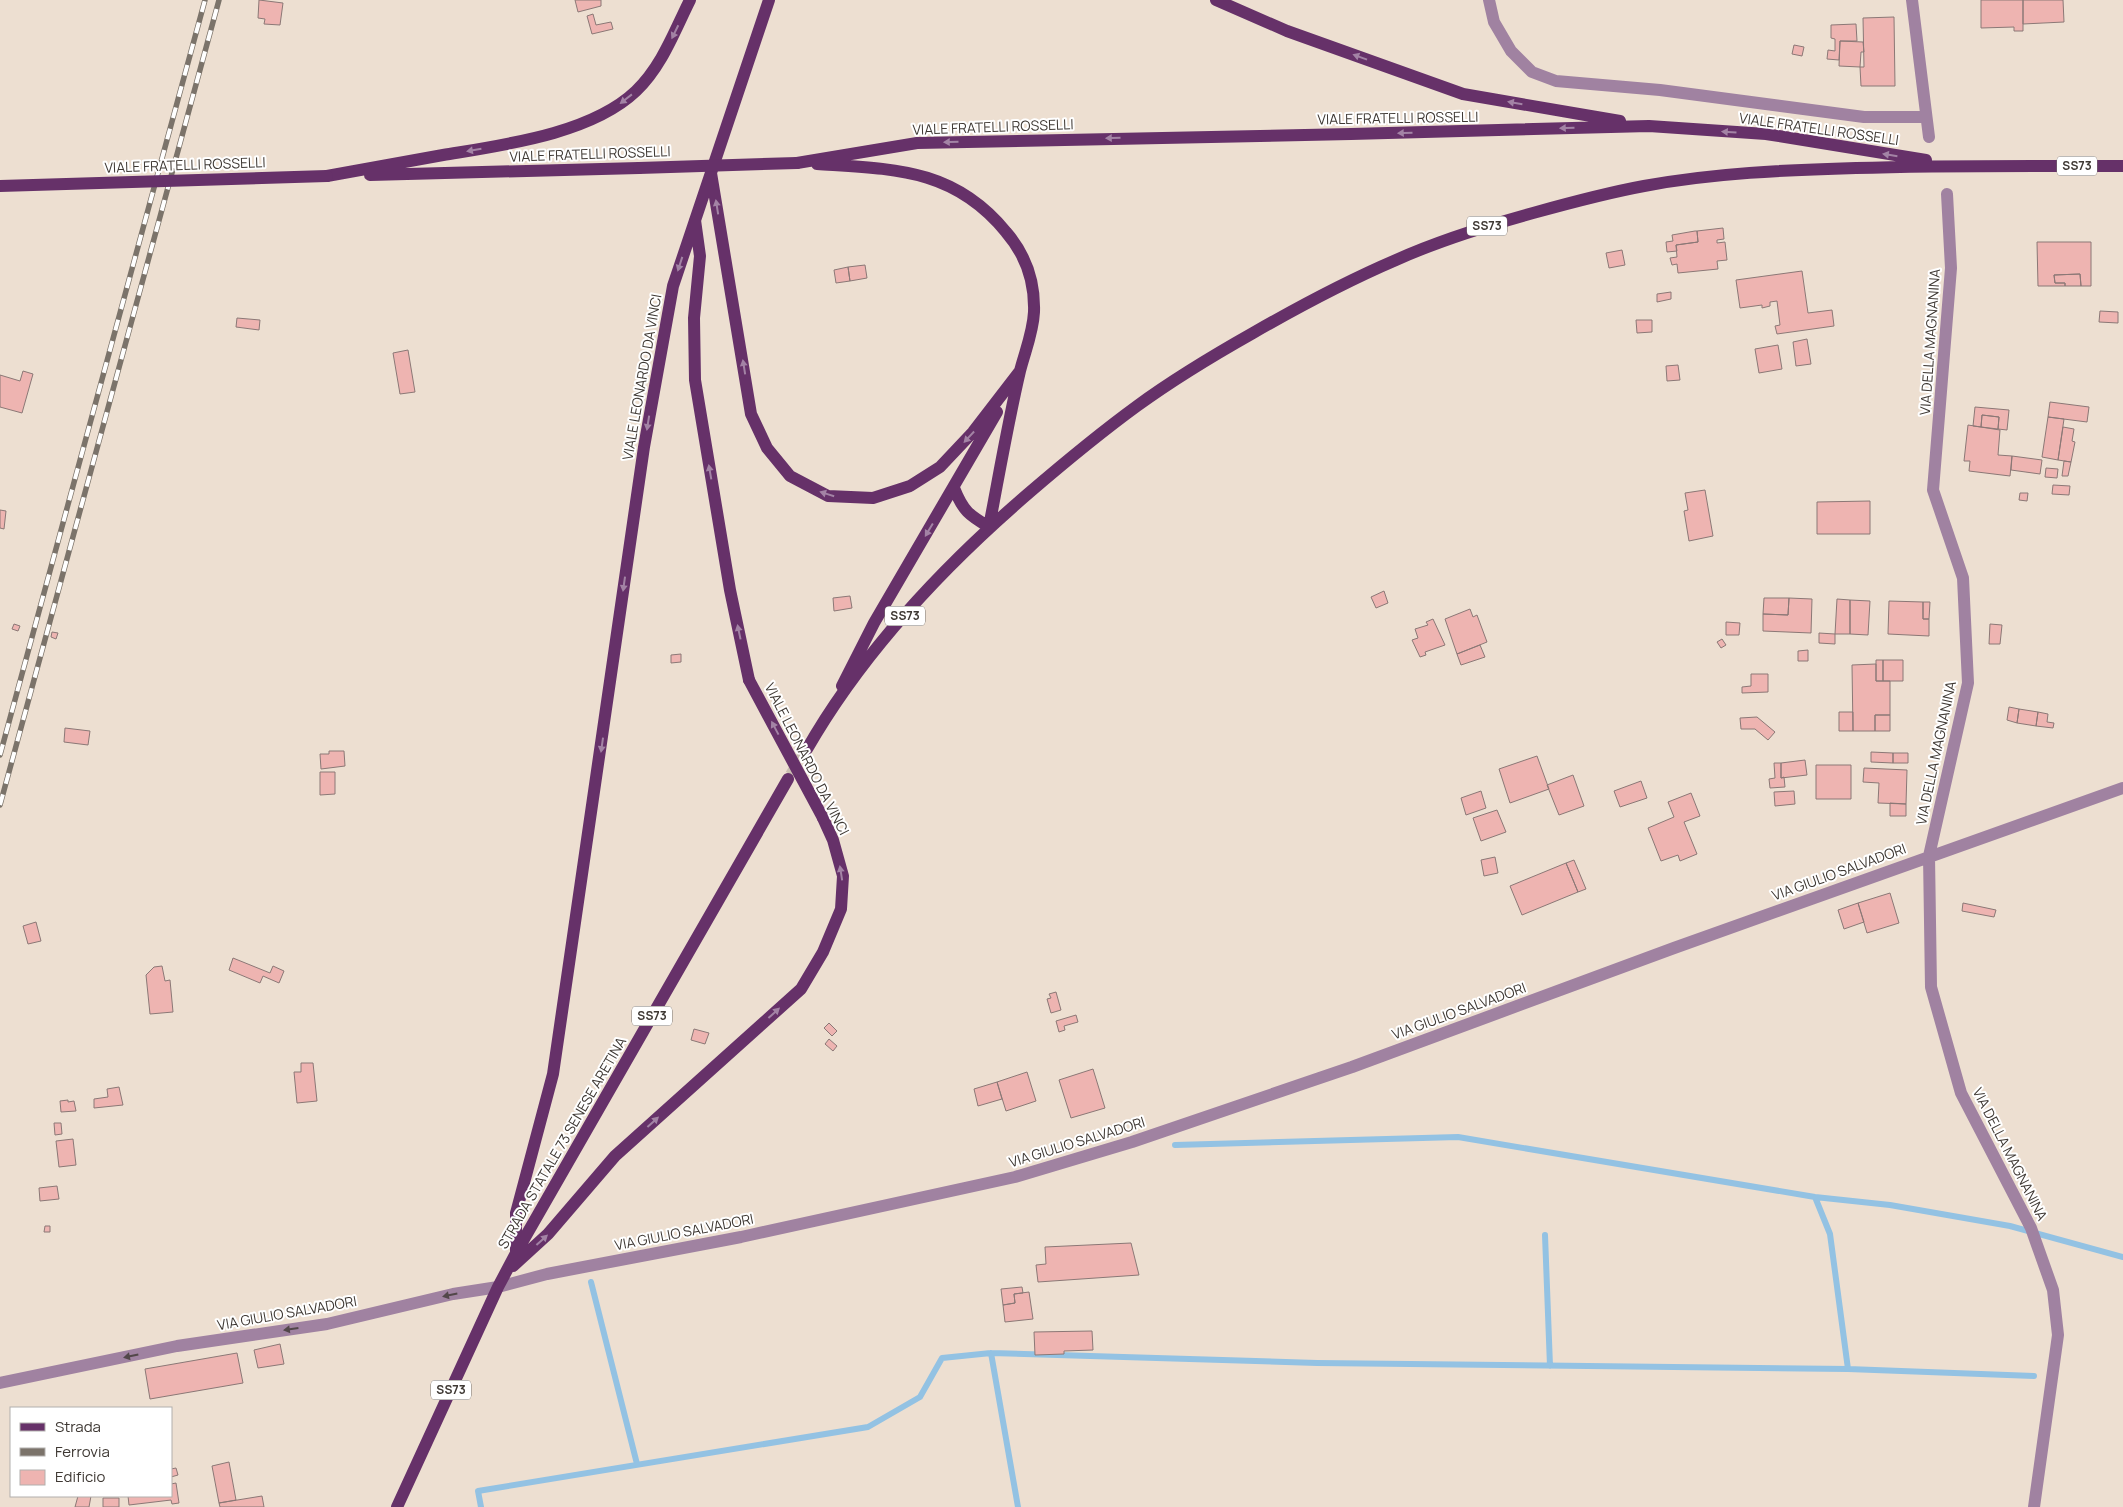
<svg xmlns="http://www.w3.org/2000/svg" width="2123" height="1507" font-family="Manrope,sans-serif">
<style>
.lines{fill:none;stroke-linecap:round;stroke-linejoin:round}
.stream{stroke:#93c2e3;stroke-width:6}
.building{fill:#eeb4b1;stroke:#8b7876}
.major-tunnel{stroke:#cabeb1;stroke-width:12;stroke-dasharray:12 6;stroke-linecap:butt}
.minor{stroke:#a082a1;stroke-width:12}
.major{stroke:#663169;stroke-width:12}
.rail-casing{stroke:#7b736a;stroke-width:5.5}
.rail{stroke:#fff;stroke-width:4;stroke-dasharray:11;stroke-linecap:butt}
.major-bridge{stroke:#663169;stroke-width:12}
.oneway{fill:#a383a5}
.oneway2{fill:#524749}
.labels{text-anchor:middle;stroke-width:4;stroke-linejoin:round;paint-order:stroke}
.shield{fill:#fff;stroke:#787470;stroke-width:1}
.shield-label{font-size:12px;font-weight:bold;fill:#3e3833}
.street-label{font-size:14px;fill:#3e3833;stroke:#fff}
</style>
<rect width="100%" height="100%" fill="#eddfd1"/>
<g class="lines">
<!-- stream -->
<path class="stream" d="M1175,1145l283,-8 357,60 75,8 120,21 113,31
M1815,1197l15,37 18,135
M1545,1235l5,131
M591,1282l46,182
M991,1353l27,154
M481,1507l-3,-16 390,-64 52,-30 22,-39 49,-5 326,10 531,6 186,7"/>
</g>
<!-- building -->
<path class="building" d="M259,0l24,3 -3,22 -16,-1 1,-5 -7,-1z
M575,0h26v6l-23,6z
M1981,0h42v31h-9v-4l-33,1z
M2023,0h40l1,22 -41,2z
M593,14l3,11 15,-3 2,7 -21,5 -5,-18z
M1894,17l1,69h-34l-1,-19h4l-1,-49z
M1856,24l1,17h-17l-1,19 -12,-1 1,-9 7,1v-12l-4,-1v-13z
M1840,41l23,1 1,10h-3l-1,15 -21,-1z
M1794,45l10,2 -2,9 -10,-2z
M1723,228l1,11 -7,1v3l8,-1 2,18 -10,1 1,8 -40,4 -1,-9 -5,1 -2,-7 7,-1 -1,-12 22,-3 -1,-11z
M1695,231h2l1,11 -22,3 1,6 -10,1 -1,-10 7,-1 -1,-6z
M2037,242h54v44h-10l-1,-12 -26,1 1,8h10v3h-27z
M1622,250l3,15 -16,3 -3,-15z
M865,265l2,13 -17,3 -2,-14z
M848,267l2,14 -14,2 -2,-13z
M1802,271l6,42 24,-3 2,16 -57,8 -2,-8 5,-1 -3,-24 -7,1v4l-8,2v-3l-22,3 -4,-28z
M2080,274l1,12h-16v-3h-10l-1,-8z
M1671,292v7l-14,3v-8z
M2100,311l18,1v11l-19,-1z
M237,318l23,2 -1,10 -23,-3z
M1636,320h16v12l-15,1z
M1807,339l4,25 -15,2 -3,-24z
M1778,345l4,24 -23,4 -4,-24z
M408,350l7,42 -15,2 -7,-41z
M1678,365l2,15 -13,1 -1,-15z
M23,371l10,3 -11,39 -22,-6v-32l20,6z
M2050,402l39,5 -2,15 -39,-5z
M1975,407l34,3 -2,20 -9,-1 1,-12 -17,-2 -1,12 -8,-1z
M1982,415l17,2 -1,12 -17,-2z
M2048,417l16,2 -6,41 -16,-3z
M1968,425l32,5 -2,25 14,1 -2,20 -41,-5 1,-10h-6z
M2063,427l11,2 -2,12 3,1 -4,20 -13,-2z
M2012,456l30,4 -2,14 -29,-4z
M2064,461l7,1 -3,14h-6z
M2046,468l12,1 -1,9 -12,-1z
M2053,485l17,1 -1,9 -17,-1z
M1705,490l8,46 -24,5 -5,-30 4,-1 -3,-17z
M2020,493h8l-1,8 -8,-1z
M1870,501v33h-53v-32z
M0,510l6,1 -2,18 -4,-1z
M1384,591l4,12 -12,5 -5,-11z
M850,596l2,12 -18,3 -1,-13z
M1764,598h25l-1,17 -25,-1z
M1789,598l23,1 -1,34 -48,-2v-17l25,1z
M1837,599l13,1v34h-15z
M1850,600l20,1 -2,34 -18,-1z
M1889,601l34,1v17h6v17l-41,-2z
M1923,602h7l-1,17h-6z
M1470,609l3,8 4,-2 10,27 -30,12 -12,-35z
M1433,619l12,26 -20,7 1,3 -6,2 -8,-17 6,-2 -3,-9 13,-4 -2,-3z
M1726,622l14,1 -1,12h-13z
M14,624l6,2 -2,5 -6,-2z
M1990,624l12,1 -2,19h-11z
M52,632l6,1 -2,6 -5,-2z
M1819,633l16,1v10l-16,-1z
M1722,639l4,6 -5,3 -4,-6z
M1480,645l5,12 -24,8 -4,-11z
M1808,650v11h-10v-10z
M681,654v8l-10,1v-8z
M1876,660h7v21h-7z
M1883,660h20v21h-20z
M1876,664v17h14v34h-15v16h-22l-1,-66z
M1751,674h17v18l-26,1v-6l9,-1z
M2009,707l10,2 -2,14 -10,-3z
M2019,709l19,3 -2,14 -19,-3z
M1839,712h14v19h-14z
M2038,712l10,2 -1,8 7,1 -1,5 -17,-2z
M1875,715h15v16h-15z
M1757,717l18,15 -7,8 -13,-11h-14l-1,-11z
M65,728l25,3 -2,14 -24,-3z
M329,751h15l1,15 -24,3 -1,-15h9z
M1871,752l22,1v10l-22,-1z
M1893,753h15v10h-15z
M1537,756l12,33 -39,14 -11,-34z
M1805,760l2,15 -26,3v-15z
M1774,763h7v15l3,-1 1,10 -15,1 -1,-9 6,-1z
M1816,765h35v34h-35z
M1864,768l43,2 -1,34 -28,-1 1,-20 -16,-1z
M320,772h15v22l-15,1z
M1573,775l11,31 -25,9 -12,-30z
M1641,781l6,17 -27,9 -6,-16z
M1481,791l5,17 -20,7 -5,-17z
M1794,791l1,13 -20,2 -1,-14z
M1691,793l9,23 -16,6 13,32 -17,7 -2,-6 -17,6 -13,-33 26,-11 -6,-15z
M1890,803l16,1v12h-16z
M1497,810l9,22 -25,9 -8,-23z
M1495,857l3,16 -14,3 -3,-16z
M1574,860l12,29 -8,3 -12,-29z
M1566,863l12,29 -56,23 -12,-29z
M1890,893l9,30 -32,10 -9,-30z
M1858,903l6,19 -20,7 -6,-19z
M1963,903l33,7 -2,7 -32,-6z
M36,922l5,19 -13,3 -5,-18z
M233,958l37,15 3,-7 11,5 -5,12 -16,-7 -3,7 -31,-13z
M162,966l3,15 5,-1 3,32 -23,2 -4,-39 8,-8z
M1056,992l5,18 -10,3 -4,-14 4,-1 -2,-4z
M1076,1015l2,7 -14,4 1,4 -6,2 -3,-11z
M829,1023l8,8 -5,5 -8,-8z
M694,1029l15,4 -4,11 -14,-4z
M829,1039l8,7 -4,5 -8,-7z
M301,1063h12l4,38 -20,2 -3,-31h7z
M1093,1069l12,39 -34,10 -12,-38z
M1027,1072l9,29 -30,10 -9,-29z
M997,1082l5,17 -24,7 -4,-17z
M119,1087l4,18 -29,3v-9l14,-2 -1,-8z
M68,1100v2l6,-1 2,10 -15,1 -1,-11z
M54,1123h7l1,11 -7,1z
M73,1139l3,26 -17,2 -3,-26z
M57,1186l2,13 -19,2 -1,-13z
M45,1226h5v6h-6z
M1131,1243l8,32 -101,7 -2,-17 10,-1 -1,-17z
M1022,1287l1,6 -9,1 1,9 -12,2 -2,-16z
M1029,1292l4,27 -28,3 -2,-17 12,-2 -1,-9z
M1092,1331l1,19 -29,1v3l-29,1 -1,-23z
M280,1344l4,20 -26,4 -4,-18z
M237,1353l6,30 -93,16 -5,-30z
M229,1462l7,38 -17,3 -7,-37z
M176,1468l2,7 -7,2v-8z
M176,1483l3,20 -7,1 -1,-4 -42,5 -1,-9h43v-12z
M78,1496h13l-2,11h-14z
M262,1496l2,11h-44l-1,-4z
M103,1498h16v9h-16z"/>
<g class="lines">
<!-- major-tunnel -->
<path class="major-tunnel" d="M791,775l16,-26"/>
<!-- minor -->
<path class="minor" d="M1489,0l5,22 17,29 21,21 24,9 104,9 204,27h62
M1912,0l17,137
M1947,194l4,74 -18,222 30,88 5,105 -39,173 2,131 30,106 70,135 22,62 5,45 -24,172
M0,1383l177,-37 150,-22 126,-30 45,-7 49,-13 194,-37 274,-60 117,-35 220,-75 322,-119 449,-160"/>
<!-- major -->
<path class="major" d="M1216,0l71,31 176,63 157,27
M797,163l120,-20 434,-9 298,-8 117,8 160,26
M817,164c76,5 137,4 189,68 19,22 29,50 28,80 -1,21 -9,39 -14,59 -12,51 -21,104 -31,156
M711,173l40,241 16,34 23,28 38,20 45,2 37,-12 30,-19 33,-35 47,-61
M370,175l269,-7
M327,176c39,-7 78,-14 116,-21 60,-10 148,-21 193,-64 26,-25 38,-59 54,-91
M695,220l5,36 -6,62 1,62 35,210 19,90
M954,488c9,23 15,27 35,39
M842,686l32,-63 123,-211
M807,749c55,-96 139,-185 223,-257 35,-30 70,-59 107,-86 37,-27 77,-51 116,-73 47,-27 94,-52 143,-73 44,-20 90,-34 137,-47 36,-10 73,-20 111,-27 69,-13 142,-16 212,-18 89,-3 178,-2 267,-2
M516,1253v-40l37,-139 91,-627 29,-161 96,-286
M513,1266l35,-32 67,-78 186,-167 22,-37 18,-43 2,-33 -10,-36 -10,-22
M397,1507l101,-220 18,-34 272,-474"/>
<defs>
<path id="rail" d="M0,755l205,-755
M0,805l219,-805"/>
</defs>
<!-- rail casing -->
<use href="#rail" class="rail-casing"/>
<!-- rail -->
<use href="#rail" class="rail"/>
<!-- major-bridge -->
<path class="major-bridge" d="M639,168l158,-5
M0,186l327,-10
M749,680l74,138"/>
</g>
<!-- one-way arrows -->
<defs><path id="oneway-solid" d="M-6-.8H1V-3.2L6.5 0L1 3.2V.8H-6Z" transform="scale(1.25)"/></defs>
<g class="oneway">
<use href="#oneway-solid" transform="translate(675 32) rotate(116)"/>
<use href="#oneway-solid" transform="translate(1360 57) rotate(-160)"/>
<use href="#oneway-solid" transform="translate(626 99) rotate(142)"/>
<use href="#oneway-solid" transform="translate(1515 103) rotate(-170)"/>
<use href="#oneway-solid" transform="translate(1567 128) rotate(178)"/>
<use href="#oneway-solid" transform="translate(1729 132) rotate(-176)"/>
<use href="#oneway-solid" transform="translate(1405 133) rotate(178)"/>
<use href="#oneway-solid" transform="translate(1113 138) rotate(179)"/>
<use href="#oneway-solid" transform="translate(951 142) rotate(179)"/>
<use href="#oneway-solid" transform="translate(474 150) rotate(170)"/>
<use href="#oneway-solid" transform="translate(1890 155) rotate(-171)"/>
<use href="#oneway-solid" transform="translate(717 207) rotate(-99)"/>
<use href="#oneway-solid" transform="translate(680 264) rotate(108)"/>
<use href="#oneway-solid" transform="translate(744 367) rotate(-99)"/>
<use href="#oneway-solid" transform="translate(648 423) rotate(99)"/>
<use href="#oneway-solid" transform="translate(969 437) rotate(133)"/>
<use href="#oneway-solid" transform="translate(710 472) rotate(-100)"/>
<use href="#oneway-solid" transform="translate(827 494) rotate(-163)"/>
<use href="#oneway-solid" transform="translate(929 530) rotate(121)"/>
<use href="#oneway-solid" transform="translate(624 584) rotate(98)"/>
<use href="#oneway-solid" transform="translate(739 632) rotate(-102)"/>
<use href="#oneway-solid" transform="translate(775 728) rotate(-118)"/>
<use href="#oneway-solid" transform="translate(602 745) rotate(98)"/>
<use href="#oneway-solid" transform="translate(841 873) rotate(-99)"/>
<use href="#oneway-solid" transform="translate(774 1013) rotate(-42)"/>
<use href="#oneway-solid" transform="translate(653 1122) rotate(-42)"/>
<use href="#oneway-solid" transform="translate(542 1240) rotate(-42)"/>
</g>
<g class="oneway2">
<use href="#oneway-solid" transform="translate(450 1295) rotate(168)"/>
<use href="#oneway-solid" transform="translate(291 1329) rotate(172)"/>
<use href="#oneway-solid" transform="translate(131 1356) rotate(168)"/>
</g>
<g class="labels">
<!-- shield labels -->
<g class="shield">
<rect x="2057" y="156.5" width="40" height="19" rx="4"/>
<rect x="1467" y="216.5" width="40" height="19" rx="4"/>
<rect x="885" y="606.5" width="40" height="19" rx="4"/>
<rect x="632" y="1006.5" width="40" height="19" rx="4"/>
<rect x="431" y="1380.5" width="40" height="19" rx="4"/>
</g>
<g class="shield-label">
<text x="2077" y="170">SS73</text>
<text x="1487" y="230">SS73</text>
<text x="905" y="620">SS73</text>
<text x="652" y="1020">SS73</text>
<text x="451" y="1394">SS73</text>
</g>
<!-- street labels -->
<g class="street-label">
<text transform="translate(1398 118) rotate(-1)" y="5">VIALE FRATELLI ROSSELLI</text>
<text transform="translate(993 127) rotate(-2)" y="5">VIALE FRATELLI ROSSELLI</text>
<text transform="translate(1819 129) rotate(8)" y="5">VIALE FRATELLI ROSSELLI</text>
<text transform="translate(590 154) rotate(-2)" y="5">VIALE FRATELLI ROSSELLI</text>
<text transform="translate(185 165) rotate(-2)" y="5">VIALE FRATELLI ROSSELLI</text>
<text transform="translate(1930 342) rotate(-86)" y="5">VIA DELLA MAGNANINA</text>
<text transform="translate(642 377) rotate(-80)" y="5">VIALE LEONARDO DA VINCI</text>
<text transform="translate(1936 753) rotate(-78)" y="5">VIA DELLA MAGNANINA</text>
<text transform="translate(807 759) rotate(63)" y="5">VIALE LEONARDO DA VINCI</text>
<text transform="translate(1839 872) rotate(-20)" y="5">VIA GIULIO SALVADORI</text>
<text transform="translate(1459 1011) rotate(-20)" y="5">VIA GIULIO SALVADORI</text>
<text transform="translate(1077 1142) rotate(-17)" y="5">VIA GIULIO SALVADORI</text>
<text transform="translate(562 1143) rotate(-60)" y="5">STRADA STATALE 73 SENESE ARETINA</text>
<text transform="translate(2010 1154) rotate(63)" y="5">VIA DELLA MAGNANINA</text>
<text transform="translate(684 1232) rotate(-11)" y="5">VIA GIULIO SALVADORI</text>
<text transform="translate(287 1313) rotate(-10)" y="5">VIA GIULIO SALVADORI</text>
</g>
</g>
<!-- legend -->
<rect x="10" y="1407" width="162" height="90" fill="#ffffff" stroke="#b2afad"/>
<rect x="20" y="1423" width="25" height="8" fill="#663169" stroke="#b2afad"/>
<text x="55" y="1432" font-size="15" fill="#3e3833">Strada</text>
<rect x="20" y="1448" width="25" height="8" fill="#7b736a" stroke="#b2afad"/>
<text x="55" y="1457" font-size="15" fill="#3e3833">Ferrovia</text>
<rect x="20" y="1470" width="25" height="15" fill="#eeb4b1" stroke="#b2afad"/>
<text x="55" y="1482" font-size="15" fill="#3e3833">Edificio</text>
</svg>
